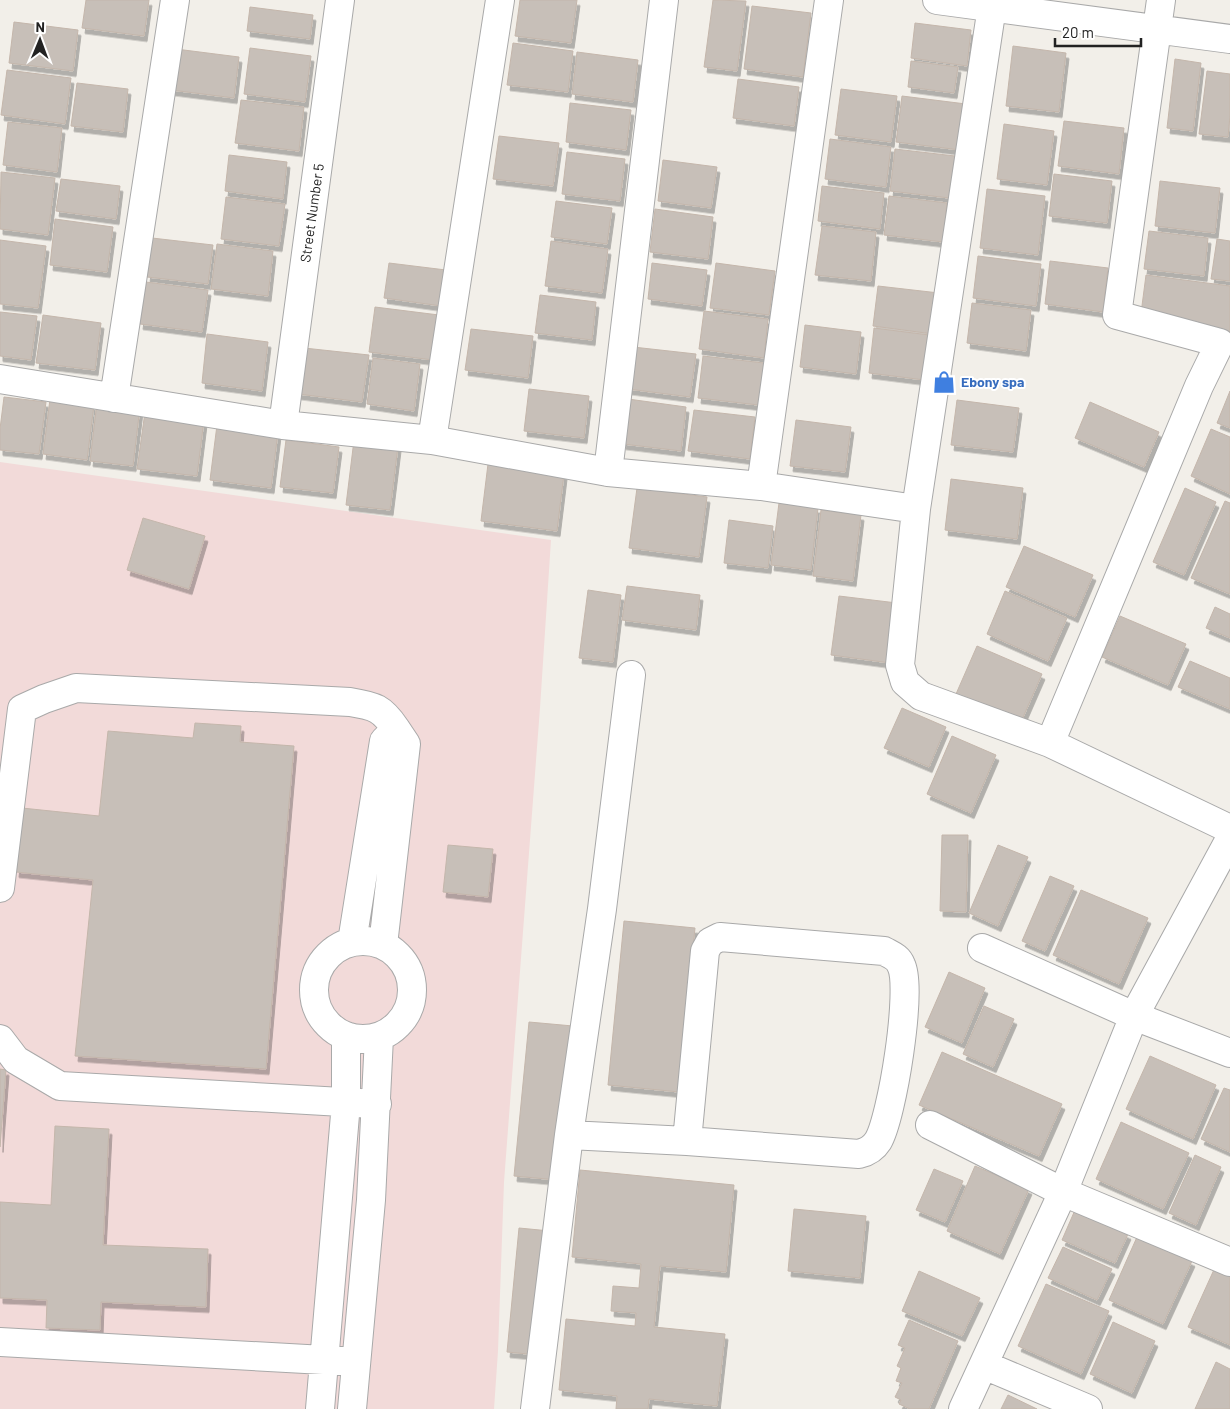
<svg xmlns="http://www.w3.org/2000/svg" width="1230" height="1409" font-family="Barlow,sans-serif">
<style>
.commercial{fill:#f2dad9}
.building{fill:#c7bfb8;stroke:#c4b6ab;filter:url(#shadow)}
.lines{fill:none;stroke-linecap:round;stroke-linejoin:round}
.minor-casing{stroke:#a9a9a9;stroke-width:30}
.minor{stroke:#fff;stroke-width:28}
.labels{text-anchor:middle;stroke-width:4;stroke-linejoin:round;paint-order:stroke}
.street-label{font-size:14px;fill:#222;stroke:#fff}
.shop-label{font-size:14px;font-weight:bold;fill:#366cbe;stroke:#fff;text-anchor:start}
</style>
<defs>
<filter id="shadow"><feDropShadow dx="3" dy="5.5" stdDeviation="0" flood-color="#0004"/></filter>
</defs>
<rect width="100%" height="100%" fill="#f2efe9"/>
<!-- commercial -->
<path class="commercial" d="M0,462l551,78 -11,168 -36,474 -6,169 -4,58h-494z"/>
<!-- building -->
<path class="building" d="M86,0h63l-5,36 -62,-8z
M520,0h57l-6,43 -56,-7z
M713,0l33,1 -9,70 -33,-4z
M752,6l59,7 -8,64 -59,-8z
M250,7l63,8 -3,24 -63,-8z
M14,22l64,8 -5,41 -64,-8z
M915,23l56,7 -4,36 -56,-8z
M513,43l60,8 -5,41 -61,-7z
M1013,46l53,7 -7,59 -53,-6z
M250,48l61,8 -6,46 -61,-8z
M176,49l63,8 -5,41 -63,-8z
M577,52l61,8 -5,42 -61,-8z
M1175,59l26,4 -8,68 -26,-3z
M911,61l47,6 -4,26 -46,-6z
M7,70l64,8 -6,46 -64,-9z
M1207,71l23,3v42l-2,21 -29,-3z
M738,79l61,8 -5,39 -61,-8z
M77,83l51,6 -5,43 -52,-6z
M841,89l56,7 -6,46 -56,-7z
M902,96l64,8 -6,46 -64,-8z
M241,100l63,7 -5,44 -64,-8z
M570,103l61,7 -5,40 -60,-8z
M1064,121l60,7 -5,46 -61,-8z
M8,122l54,6 -5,44 -54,-7z
M1004,124l50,7 -7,54 -50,-6z
M499,136l60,7 -6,43 -60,-7z
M830,139l61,8 -5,40 -61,-8z
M895,149l60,7 -6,42 -59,-7z
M567,152l58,7 -5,42 -58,-7z
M229,155l58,7 -4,37 -58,-8z
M663,160l54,7 -6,41 -53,-7z
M1,172l54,6 -7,57 -48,-6z
M1054,174l58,7 -5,42 -58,-7z
M61,179l59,7 -4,33 -60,-8z
M1160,181l60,7 -5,45 -60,-7z
M822,186l62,7 -4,36 -62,-8z
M987,189l58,7 -7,59 -58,-7z
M889,196l58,7 -4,39 -59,-7z
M226,197l59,7 -6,42 -58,-7z
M556,201l56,7 -5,36 -56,-7z
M655,209l58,8 -5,42 -58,-7z
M55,219l58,8 -6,45 -57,-7z
M822,226l54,6 -5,49 -56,-6z
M1149,231l59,7 -4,38 -60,-7z
M152,238l61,7 -5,39 -61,-7z
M1217,239l13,2v40l-19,-2z
M0,240l46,6 -8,62 -38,-4z
M551,241l57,8 -6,44 -57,-7z
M217,244l56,7 -5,45 -57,-7z
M978,256l63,8 -5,42 -63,-8z
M1050,261l58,7 -5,44 -58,-8z
M389,263l57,7 -5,36 -57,-8z
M652,263l55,7 -5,36 -54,-7z
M716,263l59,8 -6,44 -59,-7z
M1146,275l84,11v46l-90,-11z
M146,282l62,8 -6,42 -62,-8z
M878,286l61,7 -6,41 -60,-8z
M540,295l56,7 -4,38 -57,-7z
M972,303l59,7 -5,41 -59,-8z
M375,307l64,8 -6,45 -64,-8z
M704,311l64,8 -4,39 -65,-9z
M0,312l37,4 -6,44 -31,-4z
M43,315l58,8 -6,47 -59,-7z
M805,325l56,7 -5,42 -56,-7z
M874,328l63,8 -5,45 -63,-8z
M471,329l62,7 -5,42 -63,-8z
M207,334l61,8 -6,49 -60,-8z
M633,347l63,7 -6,43 -62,-8z
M304,348l65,7 -7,47 -64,-8z
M703,356l61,7 -6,42 -60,-7z
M373,358l47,6 -6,47 -47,-7z
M529,389l60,7 -5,42 -60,-7z
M1230,391v37l-13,-5z
M4,397l42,5 -7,52 -39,-4v-21z
M50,399l44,6 -7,55 -44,-6z
M628,399l58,8 -5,44 -58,-7z
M957,400l62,8 -6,44 -62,-7z
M97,402l43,5 -7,59 -43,-5z
M1090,402l69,30 -15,35 -69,-29z
M694,410l61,7 -5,42 -62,-8z
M145,412l59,8 -7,56 -60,-7z
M796,420l55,7 -6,45 -55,-6z
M217,425l61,7 -7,56 -61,-8z
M1211,429l19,8v57l-39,-18z
M286,440l53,7 -6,46 -53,-6z
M354,440l44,6 -8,64 -44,-5z
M488,464l76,10 -7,57 -76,-10z
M951,479l72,9 -6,51 -72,-9z
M637,488l70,9 -8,60 -70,-9z
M1185,488l31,14 -32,73 -31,-13z
M1225,501l5,2v91l-39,-16z
M779,503l39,5 -7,62 -40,-5z
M821,510l40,5 -8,66 -40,-5z
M143,518l62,18 -16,53 -62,-19z
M729,520l44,6 -5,42 -44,-5z
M1024,546l69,29 -18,42 -69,-30z
M627,586l73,9 -4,35 -74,-10z
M588,590l33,5 -8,67 -34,-4z
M1005,591l62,27 -19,43 -61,-27z
M839,596l58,7 -7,60 -59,-8z
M1215,607l15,7v24l-24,-10z
M1120,616l66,28 -18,41 -66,-28z
M977,646l65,28 -21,48 -65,-28z
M1190,661l40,17v31l-52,-22z
M902,708l44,19 -17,40 -45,-19z
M195,723l46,3 -1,16 54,4 -28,323 -191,-13 18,-176 -77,-8 6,-64 77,8 9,-85 85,7z
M952,736l44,19 -25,58 -44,-19z
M942,835h26l-2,77 -26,-1z
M448,845l45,4 -5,48 -45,-5z
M998,845l30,12 -30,69 -29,-13z
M1050,876l24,10 -29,65 -23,-10z
M1081,890l67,28 -29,66 -66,-29z
M624,921l71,7 -16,164 -71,-7z
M949,972l36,16 -23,55 -37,-16z
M984,1006l30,13 -21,48 -30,-13z
M529,1022l44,4 -16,154 -43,-4z
M942,1052l120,52 -23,52 -120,-51z
M1150,1056l66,29 -23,54 -67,-30z
M0,1069l6,1 -6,77z
M1224,1088l6,2v62l-29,-13z
M1121,1122l68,31 -26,56 -67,-30z
M55,1126l54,3 -6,116 105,4 -2,58 -105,-5 -1,28 -54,-2 1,-28 -47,-2v-96l51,3z
M1195,1155l26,12 -25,58 -27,-12z
M975,1166l54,23 -29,65 -53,-23z
M934,1169l29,12 -18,41 -29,-12z
M580,1170l154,15 -8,87 -66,-6 -6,61 71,7 -8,72 -68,-7 -1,10h-32l1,-13 -58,-6 7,-71 69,7 1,-13 -25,-2 2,-25 26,2 2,-24 -69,-7z
M794,1209l72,7 -6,62 -72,-7z
M1075,1210l53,24 -13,29 -53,-23z
M519,1228l31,3 -12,124 -31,-3z
M1137,1237l55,24 -29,63 -54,-24z
M1063,1247l49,22 -15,31 -49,-22z
M1217,1263l13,6v76l-42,-18z
M919,1271l61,27 -18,38 -60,-25z
M1046,1284l63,27 -28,63 -63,-28z
M909,1320l49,21 -29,68h-19l-11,-5 2,-4 -6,-3 7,-14 -6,-2 5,-13 -4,-2 8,-18 -7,-3z
M1113,1322l42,19 -23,52 -42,-19z
M1216,1362l14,7v40h-35z
M1008,1395l29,14h-36z"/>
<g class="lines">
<defs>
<path id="minor" d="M937,0l293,39
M0,379l283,46 149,15 176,32 153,14 155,23 -16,156 5,17 16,14 129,47 180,86
M114,398l61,-398
M283,425l57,-425
M432,440l68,-440
M608,472l56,-472
M761,486l68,-486
M916,509l77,-509
M1050,743l149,-357 21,-43 -103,-28 44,-315
M0,888l22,-179 22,-10 32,-11 274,14c25,4 32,6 46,27
M314 990a49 49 0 1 1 98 0a49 49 0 1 1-98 0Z
M352,942l32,-201 12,-12 10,15 -23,201
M982,948l152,68 96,37
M0,1039l16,21 44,26 317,18
M930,1125l133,67 167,70
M569,1135l118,6 172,13c8,-2 14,-5 19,-13 14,-23 35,-153 23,-176 -3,-8 -10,-10 -17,-14l-164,-14 -10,5 -5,9 -18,190
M0,1342l342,19
M984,1365l104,44
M320,1409l26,-306v-67
M352,1409l19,-209 8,-163
M535,1409l34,-274 33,-226 29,-234
M963,1409l100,-217 71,-176 96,-177"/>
</defs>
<!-- minor casing -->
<use href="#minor" class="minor-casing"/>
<!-- minor -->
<use href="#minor" class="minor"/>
</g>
<!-- icons -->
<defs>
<symbol id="shop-bare" viewBox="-9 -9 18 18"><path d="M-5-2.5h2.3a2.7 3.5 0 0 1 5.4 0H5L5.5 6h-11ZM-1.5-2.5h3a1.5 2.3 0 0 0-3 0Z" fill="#3f7fe0" stroke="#fff" stroke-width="2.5" paint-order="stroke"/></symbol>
</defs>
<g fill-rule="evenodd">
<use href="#shop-bare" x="928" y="366" width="32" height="32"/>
</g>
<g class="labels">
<!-- street labels -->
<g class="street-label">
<text transform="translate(312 213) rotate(-82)" y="5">Street Number 5</text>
</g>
<!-- shop labels -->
<g class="shop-label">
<text x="961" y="387">Ebony spa</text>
</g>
</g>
<!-- north arrow -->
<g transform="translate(40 40) rotate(1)" stroke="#ffffff" stroke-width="4" paint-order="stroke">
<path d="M0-4L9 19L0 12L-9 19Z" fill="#222222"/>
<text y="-8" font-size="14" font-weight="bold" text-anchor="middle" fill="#222222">N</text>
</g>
<!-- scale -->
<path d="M1055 38v8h86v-8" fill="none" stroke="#222222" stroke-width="2.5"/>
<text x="1062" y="38" font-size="15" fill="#222222" stroke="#ffffff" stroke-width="4" paint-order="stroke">20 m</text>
</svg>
